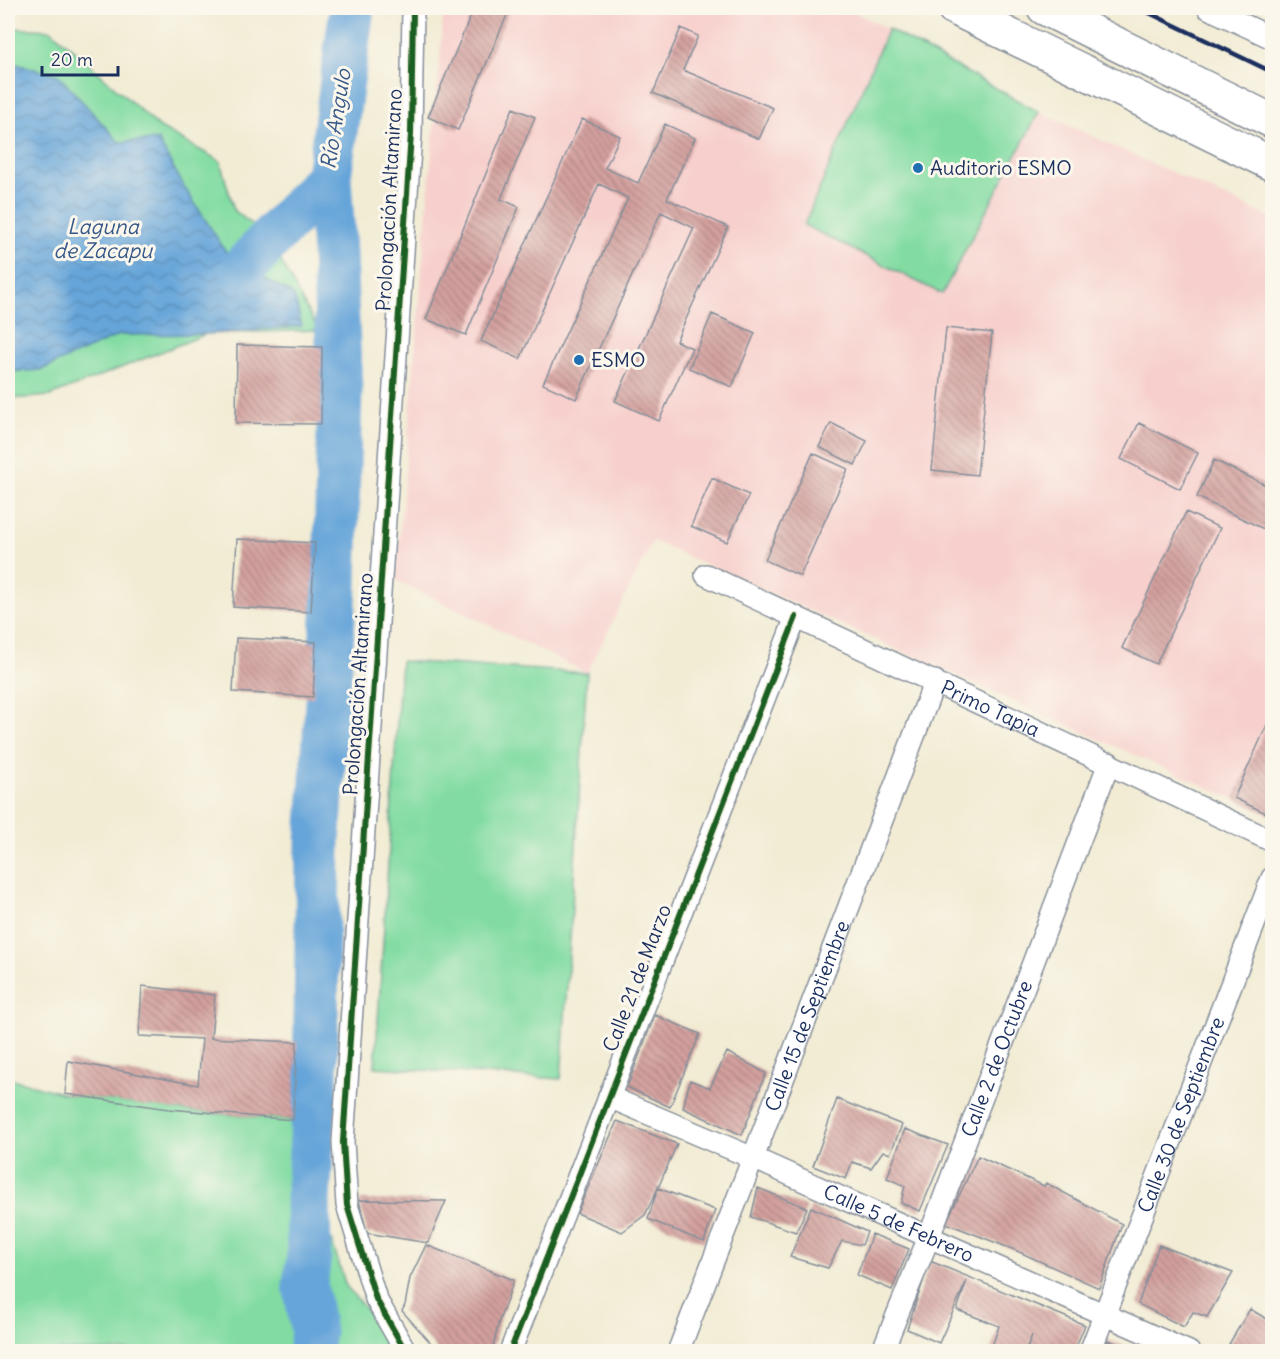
<svg xmlns="http://www.w3.org/2000/svg" width="1280" height="1359" font-family="Delius,sans-serif">
<style>
.built{fill:#f7d0cd}
.green{fill:#82dca2;stroke:#4e8680;stroke-width:1.5}
.water{fill:url(#water-waves);stroke:#406a9c;stroke-width:1.5}
.lines{fill:none;stroke-linecap:round;stroke-linejoin:round}
.river{stroke:#66a5d9;stroke-width:45}
.building{fill:url(#building-back-hatch)}
.minor-casing{stroke:#868e99;stroke-width:24}
.primary-casing{stroke:#868e99;stroke-width:36}
.minor{stroke:#fff;stroke-width:21}
.primary{stroke:#fff;stroke-width:33}
.rail{stroke:#1b2f5e;stroke-width:4.5}
.cycleway-casing{stroke:#fbf7ec;stroke-width:10}
.cycleway{stroke:#1b5e20;stroke-width:6}
.poi-dot{fill:#1f6fb2;stroke:#fbf7ec;stroke-width:2}
.labels{text-anchor:middle;stroke-width:6;stroke-linejoin:round;paint-order:stroke}
.poi-label{font-size:20px;fill:#1b2f5e;stroke:#fbf7ec;text-anchor:start}
.street-label{font-size:20px;fill:#1b2f5e;stroke:#fbf7ec}
.water-label{font-size:21px;font-style:italic;fill:#355889;stroke:#fbf7ec}
</style>
<defs>
<pattern id="water-waves" width="16" height="10" patternUnits="userSpaceOnUse" patternTransform="scale(1.5)"><rect width="16" height="10" fill="#66a5d9"/><path d="M0 5q4-4 8 0t8 0" fill="none" stroke="#5387b3"/></pattern>
<pattern id="building-back-hatch" width="6" height="6" patternUnits="userSpaceOnUse" patternTransform="scale(1.5)"><rect width="6" height="6" fill="#d3a09e"/><path d="M-1 5l2 2M0 0l6 6M5-1l2 2" fill="none" stroke="#aa8384"/></pattern>
</defs>
<rect width="100%" height="100%" fill="#fbf7ec"/>
<filter id="ink" filterUnits="userSpaceOnUse"><feTurbulence type="fractalNoise" baseFrequency=".0167" numOctaves="2"/><feDisplacementMap in="SourceGraphic" scale="12" xChannelSelector="R" yChannelSelector="G"/><feConvolveMatrix kernelMatrix="1 2 1 2 8 2 1 2 1" color-interpolation-filters="sRGB"/></filter>
<filter id="wash" filterUnits="userSpaceOnUse"><feTurbulence type="fractalNoise" baseFrequency=".008" numOctaves="4" result="noise"/><feDisplacementMap in="SourceGraphic" scale="24" xChannelSelector="R" yChannelSelector="G"/><feGaussianBlur stdDeviation="1.35" result="paint"/><feColorMatrix in="noise" values="0 0 0 0 0 0 0 0 0 0 0 0 0 0 0 0 0 1.4 0 .05"/><feComposite in="paint" operator="in"/></filter>
<g filter="url(#wash)">
<rect width="100%" height="100%" fill="#f2ecd4"/>
<!-- built -->
<path class="built" d="M444,8h402l42,21 -84,196 138,68 97,-181 233,106v598l-619,-275 -66,132 -191,-93z"/>
<!-- green -->
<path class="green" d="M8,28l43,2 109,98 60,33 14,49 35,29 49,91 -112,4 -156,62 -42,3z
M888,29l151,83 -97,182 -138,-69z
M401,661l186,12 -26,406 -186,-12z
M8,1078l57,16 122,17 106,9 53,166 55,65h-393z"/>
<!-- water -->
<path class="water" d="M8,62l50,13 61,67 39,-2 28,50 44,68 64,37 8,31 -96,8 -87,1 -78,35 -33,2z"/>
<g class="lines">
<!-- river -->
<path class="river" d="M242,269l87,-92 23,-169
M310,1352l3,-20 -8,-48 4,-28 -1,-57 7,-110 1,-65 2,-184 17,-252 5,-199 -6,-136 -5,-76"/>
</g>
<g id="blocks">
<!-- building -->
<path class="building" d="M474,8h36l-52,122 -30,-13z
M681,28l17,8 -15,34 90,38 -14,31 -106,-46z
M513,108l22,9 -34,82 18,8 -53,128 -40,-16z
M582,119l38,17 -15,32 33,15 27,-59 30,14 -28,61 61,28 -52,114 16,7 -33,73 -44,-20 79,-173 -33,-16 -85,187 -33,-15 85,-186 -29,-14 -79,175 -39,-18z
M712,314l43,19 -23,54 -43,-19z
M946,328l46,5 -15,142 -45,-5z
M237,345l85,2 -1,77 -85,-1z
M831,423l36,18 -12,24 -36,-18z
M1139,423l59,30 -18,36 -59,-30z
M813,453l35,16 -48,107 -35,-16z
M1214,460l58,28v45l-75,-36z
M712,478l37,17 -22,47 -36,-16z
M1186,512l34,16 -64,136 -34,-16z
M237,539l78,4 -4,69 -78,-5z
M236,638l80,4 -3,55 -80,-5z
M1272,714v102l-38,-18z
M142,986l73,9 -4,43 86,4 -4,78 -124,-11 -104,-15 3,-33 130,24 4,-46 -63,-3z
M655,1015l45,19 -30,73 -43,-20z
M727,1052l39,21 -24,62 -59,-27 7,-28 20,8z
M837,1099l65,26 -12,29 -7,-3 -12,17 -19,-6 -6,17 -33,-13z
M617,1121l60,23 -19,44 57,22 -11,32 -56,-23 10,-31 -13,27 -23,17 -45,-19z
M905,1129l43,16 -28,66 -19,-8 4,-17 -18,-8z
M978,1156l66,30 2,-3 76,41 -23,64 -82,-37 -71,-28z
M758,1188l49,20 -11,24 -45,-15z
M359,1200l87,1 -18,42 -61,-10z
M811,1207l56,25 -5,13 -20,-4 -14,27 -38,-11z
M872,1234l37,15 -17,41 -35,-15z
M426,1245l88,35 -15,41 -7,31h-53l-37,-41 3,-6 5,-27z
M1159,1245l74,28 -26,44 -14,-5 -9,15 -46,-23z
M930,1261l155,64 -11,27h-48l6,-17 -7,17h-35l9,-26 -42,-16 10,-30 -28,63 -32,-14z
M1250,1309l22,13v30h-28l-15,-8z
M1108,1340l28,11v1h-33z"/>
</g>
</g>
<g filter="url(#ink)">
<use href="#blocks" fill-opacity="0" stroke="#868e99" stroke-width="1.5"/>
<g class="lines">
<defs>
<g id="minor">
<path d="M1208,8l64,30"/>
<path id="s1" d="M706,575l566,266"/>
<path id="s2" d="M609,1097l144,61 176,79 260,115"/>
<path d="M406,1352l-30,-53 -29,-94 -4,-63 68,-1008 2,-126"/>
<path d="M510,1352l286,-735"/>
<path id="s3" d="M678,1352l75,-194 182,-477"/>
<path id="s4" d="M882,1352l47,-115 180,-474"/>
<path id="s5" d="M1090,1352l182,-474"/>
</g>
<path id="primary" d="M954,8l318,156
M1044,8l228,113"/>
</defs>
<!-- minor casing -->
<use href="#minor" class="minor-casing"/>
<!-- primary casing -->
<use href="#primary" class="primary-casing"/>
<!-- minor -->
<use href="#minor" class="minor"/>
<!-- primary -->
<use href="#primary" class="primary"/>
<!-- rail -->
<path class="rail" d="M1139,8l133,64"/>
<defs>
<path id="cycleway" d="M406,1352l-30,-53 -29,-94 -4,-63 68,-1008 2,-126
M510,1352l286,-735"/>
</defs>
<!-- cycleway casing -->
<use href="#cycleway" class="cycleway-casing"/>
<!-- cycleway -->
<use href="#cycleway" class="cycleway"/>
</g>
</g>
<!-- markers -->
<g class="poi-dot">
<circle cx="918" cy="168" r="6"/>
<circle cx="579" cy="360" r="6"/>
</g>
<g class="labels">
<!-- poi labels -->
<g class="poi-label">
<text x="930" y="175">Auditorio ESMO</text>
<text x="591" y="367">ESMO</text>
</g>
<!-- street labels -->
<g class="street-label">
<text transform="translate(389 200) rotate(-87)" y="7">Prolongación Altamirano</text>
<text transform="translate(358 684) rotate(-86)" y="7">Prolongación Altamirano</text>
<text dy="7" stroke="none"><textPath href="#s1" startOffset="314">Primo Tapia</textPath></text>
<text transform="translate(637 978) rotate(-69)" y="7">Calle 21 de Marzo</text>
<text dy="7" stroke="none"><textPath href="#s3" startOffset="360">Calle 15 de Septiembre</textPath></text>
<text dy="7" stroke="none"><textPath href="#s4" startOffset="315">Calle 2 de Octubre</textPath></text>
<text dy="7" stroke="none"><textPath href="#s5" startOffset="254">Calle 30 de Septiembre</textPath></text>
<text dy="7" stroke="none"><textPath href="#s2" startOffset="316">Calle 5 de Febrero</textPath></text>
</g>
<!-- water labels -->
<g class="water-label">
<text transform="translate(336 119) rotate(-81)" y="7">Río Angulo</text>
<text x="103" y="234">Laguna<tspan x="103" dy="24">de Zacapu</tspan></text>
</g>
</g>
<!-- margin -->
<rect width="1280" height="1359" fill="none" stroke="#fbf7ec" stroke-width="30"/>
<!-- scale -->
<path d="M42 66v9h76v-9" fill="none" stroke="#1b2f5e" stroke-width="3"/>
<text x="51" y="66" font-size="18" fill="#1b2f5e" stroke="#fbf7ec" stroke-width="4.5" paint-order="stroke">20 m</text>
</svg>
